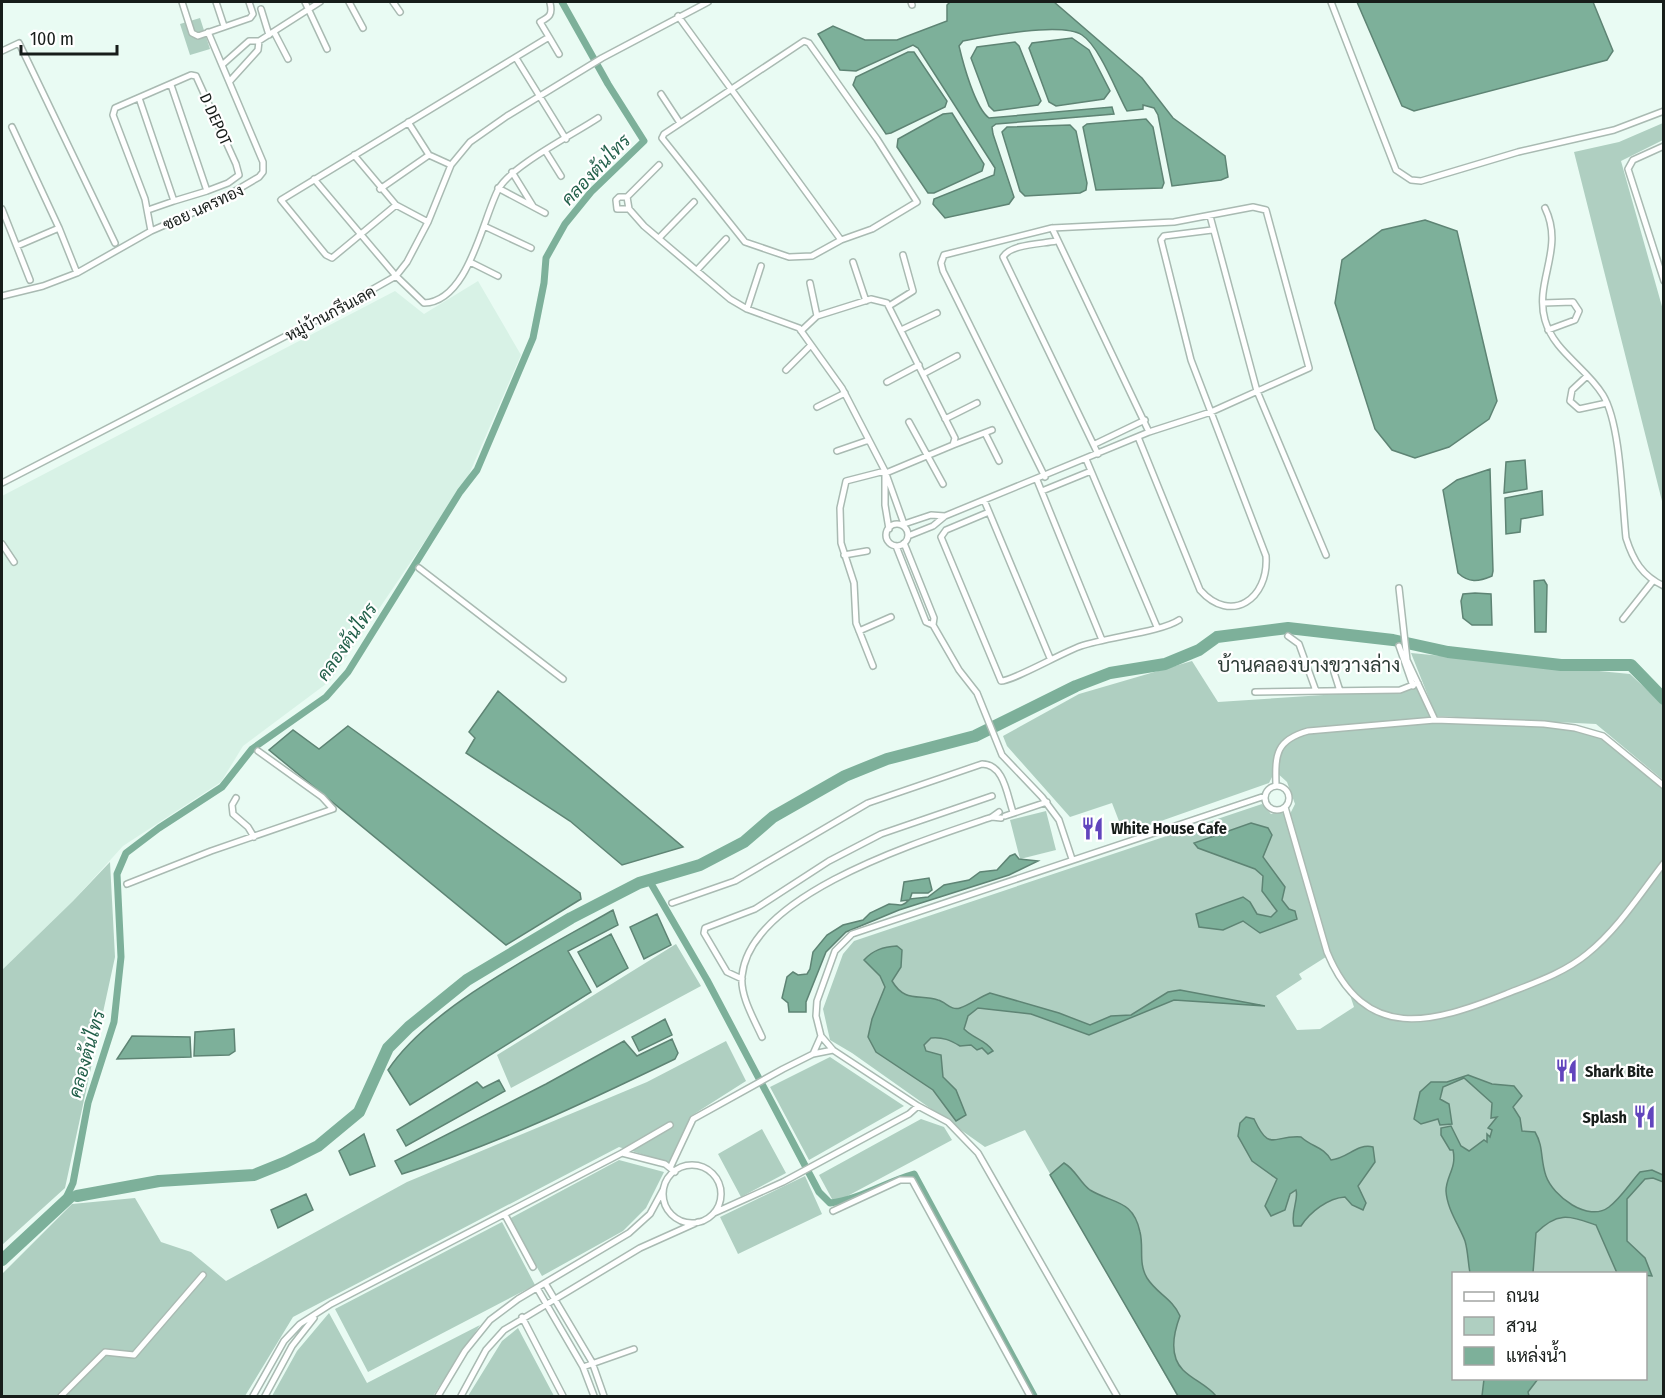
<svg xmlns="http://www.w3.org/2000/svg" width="1665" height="1398" font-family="'Fira Sans Condensed',Sarabun,sans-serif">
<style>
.built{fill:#d8f2e6}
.green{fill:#afcfc1;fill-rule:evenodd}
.water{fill:#7db09a;stroke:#5e8474;stroke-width:1.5}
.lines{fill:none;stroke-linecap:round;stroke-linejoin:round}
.canal{stroke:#7db09a;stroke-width:7}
.river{stroke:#7db09a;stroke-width:12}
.street-casing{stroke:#a9bab2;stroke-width:8}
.street{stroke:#fff;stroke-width:5}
.labels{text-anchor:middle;stroke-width:4.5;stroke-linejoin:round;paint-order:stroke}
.street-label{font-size:16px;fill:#171d1a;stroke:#fff}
.poi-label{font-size:16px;font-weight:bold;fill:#171d1a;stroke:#fff;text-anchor:start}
.water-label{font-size:18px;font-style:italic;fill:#215f49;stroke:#fff}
.quarter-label{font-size:20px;fill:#2f3d37;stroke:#fff}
</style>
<rect width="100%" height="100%" fill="#e9fbf3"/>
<!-- built -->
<path class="built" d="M478,281l43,74 -54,124 -137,202 -87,65 -22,36 -98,64 -50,55 -71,69v-474l393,-205 29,23z"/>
<!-- green -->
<path class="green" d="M200,18l10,31 -20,6 -10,-31z
M1663,123v17l-42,21 42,149v195l-89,-353 45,-10z
M1411,653l219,21 33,31v75l-67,-56 -160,-8z
M1192,661l26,41 182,-12 18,-7 17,37 109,4 54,10 65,52v610h-486l-152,-266 -40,17 -133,-94 -22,-13 -7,-31 20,-55 11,-13 408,-137 9,10 9,-2 9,4 6,-12 -8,-22 -12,-11 -6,12 -145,51 -12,-31 -42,14 -63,-71 -4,-10 76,-42zM1329,955l19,34 6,18 -34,22 -23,1 -21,-34 26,-17 -3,-5zM1454,1274h192v104h-192z
M1046,811l10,39 -36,9 -10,-39z
M110,862l5,95 -50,231 -63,57v-275l71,-69z
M676,944l25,42 -190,102 -14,-33z
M726,1041l20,40 -55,35 -21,47 -51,-16 -326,170 -48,79h-243v-122l70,-70 63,-6 26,44 30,10 35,29 181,-99 240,-100z
M830,1057l74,49 -95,54 -39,-73z
M921,1119l23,8 8,13 -112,60 -8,-1 -13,-24z
M762,1129l24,44 -45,24 -23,-43z
M619,1160l45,12 -18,36 -23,23 -81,45 -33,-57z
M805,1176l17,38 -84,40 -18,-37z
M502,1222l33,63 -167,87 -33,-63z
M329,1313l38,70 113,-58 -47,71h-161l25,-45z
M518,1328l36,68h-86l34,-55z"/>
<!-- water -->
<path class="water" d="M950,2h104l88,76 31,40 52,38 3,21 -7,3 -49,6 -14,-71 -4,-7 -11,-3v4l-16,2c-11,-20 -27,-64 -45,-76 -20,-13 -95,1 -119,6l-4,5c4,17 16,62 30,72l123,-11 2,7 -118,10 -4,3 1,7 21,63 -5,7 -64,14 -12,-14 1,-5 60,-24 1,-7 -77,-120 -5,-3 -57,26 -16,-1 -22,-36 15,-8 32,14h32l50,-19v-16z
M1357,2h236l20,49 -6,9 -193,51 -12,-5z
M1072,38l17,12 21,41 -6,8 -48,7 -7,-4 -20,-54 3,-5z
M1015,42l4,4 22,55 -3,4 -44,6 -5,-5 -18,-48 6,-11z
M908,52h6l33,49 -2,6 -54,26 -5,1 -33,-49 3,-8z
M952,113l32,51 -2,7 -48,22h-6l-31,-46 1,-8 45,-25z
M1146,119l7,8 11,56 -2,5 -66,2 -13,-63 4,-3z
M1070,125l6,6 11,52 -1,7 -6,3 -55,3 -5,-5 -18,-59 5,-5z
M1425,220l32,11 40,170 -8,18 -40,28 -34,11 -23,-8 -17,-21 -40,-126 7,-43 40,-30z
M1525,460l2,29 -23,4 2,-31z
M1490,469l3,102 -1,5c-14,6 -23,7 -34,-3l-15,-83 14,-10z
M1542,491l1,24 -22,4 -1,13 -14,2 -1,-36z
M1544,580l3,5 -1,47h-11l-1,-51z
M1475,593l16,1 1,31h-20l-9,-7 -2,-17 2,-7z
M498,691l185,156 -61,18 -52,-44 -104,-68 9,-15 -6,-6z
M348,726l232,167 1,6 -75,46 -237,-195 24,-20 26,19z
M1251,823l17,5 4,7 -9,22 22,30 -3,13 7,9 6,2 2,8 -37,14 -17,-12 -20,9 -24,-3 -3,-13 47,-17 7,5 7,12 14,3 6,-6 -15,-20 1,-15 -8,-7 -57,-21 -4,-5z
M1015,854l4,5 19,2 -29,14 -110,35 -53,22 -20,20 -20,50v10h-17l-1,-9 -6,-5 5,-21 6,-5 5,3 9,-1 3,-5 3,-17 14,-17 16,-10 20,-5 7,-7 19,-9c9,0 13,4 20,-4l-8,1 3,-19 25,-4 3,12 -4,3h-16l-2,6 18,-2 16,-12 25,-5 11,-8 17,-2 13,-14z
M613,910l5,15 -50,26 23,41 -181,113 -22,-35c42,-64 157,-121 225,-160z
M657,914l14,31 -27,14 -14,-32z
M611,934l17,34 -31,19 -19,-35z
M897,946l5,4 -1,17 -9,14c13,22 27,13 46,19 8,2 13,11 22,8 9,-3 20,-11 30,-15l69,20 31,12 21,-9 20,-1 37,-23 12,-2 85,16 -91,-6 -85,35 -58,-21 -53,-6 -10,8 -4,13c10,10 22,11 29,22l-5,3 -6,-6 -5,2 -6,-5 -11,1c-10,-6 -17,-9 -29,-8l-7,7 2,6 15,4 2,22 13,13 10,25 -10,6 -23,-31 -57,-38 -8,-15 4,-18 13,-32 -5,-11 -16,-16c9,-10 19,-13 33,-14z
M665,1019l7,16 -33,16 -7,-14z
M234,1029l1,22 -6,4 -35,1 1,-24z
M132,1036l58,1 1,20 -74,2z
M672,1039l6,14 -3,6c-89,43 -179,86 -273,115l-7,-13 151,-77 78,-43 13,15z
M1468,1075l24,9 22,2 8,10 -9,11 7,11 2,13 13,1c9,15 5,27 11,44 7,20 42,47 63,31 12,-9 21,-24 31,-35l12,-2 11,5v7l-10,-4 -8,1 -18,20v42l18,17 7,18 -35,-3 -21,-48c-27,-9 -38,-14 -60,8l-3,40h-63c-2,-10 -2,-22 -5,-32 -6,-16 -18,-32 -19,-50 0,-15 11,-23 7,-41h-3l-9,-15v-7l10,-2 10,20 8,5 15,-11 3,2v-8l3,3 2,-7 -4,-2 9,-11 -6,1 1,-15 -28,-25 -21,9 -3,12 9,5 3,20 -12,1 -2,-6 -17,5 -7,-5 6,-27 11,-10h16z
M499,1080l6,11 -99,55 -9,-16 80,-48 6,6z
M1246,1117l8,2c16,34 18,16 47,18 12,11 22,9 30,23 16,-1 26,-17 42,-13l2,15 -17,24 8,17 -3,7 -11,-5 -7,-8c-17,1 -35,15 -44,29h-7c-4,-13 5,-26 2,-36l-6,4 -5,16 -14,6 -6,-10 12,-27 -25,-18 -14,-25 2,-13z
M364,1134l11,32 -25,9 -11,-24z
M1064,1163c12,7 16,20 26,27 23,14 43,9 50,42 4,16 -2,31 7,46 10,16 25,20 33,38 -6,16 -12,39 3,54 10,10 24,15 33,26h-38l-128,-221z
M306,1194l7,16 -35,18 -7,-18z
M1484,1379v-1l54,1 -10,13 1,4h-47z"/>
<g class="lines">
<!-- canal -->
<path class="canal" d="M649,880l58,100 112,212 11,11c29,-3 55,-21 84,-29l120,222
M66,1198l7,-15 15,-80 26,-81 7,-65 -4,-83 9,-21 33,-25 63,-41 30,-38 74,-52 22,-25 112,-180 17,-22 56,-132 11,-55 2,-25 19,-34 26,-32 53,-51 -36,-57 -46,-82"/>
<!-- river -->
<path class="river" d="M77,1196l82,-15 95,-6 32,-13 32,-16 41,-34 29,-64 21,-21 58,-47 104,-62 68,-35 61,-18 44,-23 29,-25 72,-41 42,-17 88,-23 101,-50 34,-13 55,-9 34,-14 18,-13 71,-9 105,12 55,12 113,13h70l33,34
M2,1260l68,-63"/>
<defs>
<path id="street" d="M182,2l10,31 6,3 52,-18 3,-4 -4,-12
M216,2l8,24
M305,2l22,47
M349,2l14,26
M393,2l7,10
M911,2l1,3
M1331,2l65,168 15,10 10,1 97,-29 96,-22 50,-19
M261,9l8,26
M678,16l163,224
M274,32l14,27
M549,37l10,17
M804,41l5,2 68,96 40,63 -45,27 -31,11 -29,16 -23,1 -44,-15 -83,-104 2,-4z
M2,51l17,-8 96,200
M516,58l50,81
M222,65l27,-24h10l61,-39
M230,81l28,-31 1,-9
M171,85l36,106 -33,10
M661,94l19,29
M139,98l35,103 -26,9
M408,122l21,33 22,10
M12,127l47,101 -42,18
M1664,146l-31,14 -5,9 36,112
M546,152l15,24
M354,155l42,50 32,17
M512,172l21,34
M314,179l82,97 28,27c44,-1 58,-82 74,-113 11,-23 76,-56 100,-72
M498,188l47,25
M380,189l49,-34
M627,197l32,-32
M396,205l-64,53 -6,-3 -45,-55 268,-163 -9,-15c9,-5 13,-7 10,-19
M1545,208c20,41 -11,73 0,112 9,32 41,47 58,75 18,30 19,106 23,143 7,22 16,38 38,48
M2,209l28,71
M629,209l-2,-12h-8l-3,3 1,9h12l15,17 86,73 17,10 52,19 43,60 43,83 19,53
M1210,216l47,175 69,164
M484,226l47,22
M59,228l18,45
M1052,228l97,204
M151,231l-6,-32 -32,-84 2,-7 76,-33 5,1 40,88 3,11 -11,8 -21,8
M659,238l35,-36
M1056,241c-14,3 -46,3 -53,16l95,197
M470,262l28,14
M853,262l13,39
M697,270l29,-31
M810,283l7,33
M2,296l41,-10 34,-13 74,-42 62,-27 46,-27 4,-5v-10l-55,-130
M1543,303l30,-1 6,9 -4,9 -27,10
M889,306l24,-15 -10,-36
M747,309l14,-43
M901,330l36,-17
M801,331l16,-15 54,-17 16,4 68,135 -2,7 -67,28
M786,370l25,-25
M923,374l34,-18
M1587,376l-15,14 -2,11 9,8 28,-6
M887,382l32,-17
M817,407l28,-14
M945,419l32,-16
M909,422l34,62
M985,433l14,28
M1138,437l62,153c31,35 69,9 66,-34l-75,-196 -30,-120 3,-4 48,-6
M1095,444l50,-24
M953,445l39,-15
M837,451l32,-11
M1086,459l71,168
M1037,480l65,160
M2,483l336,-174 58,-33 11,-14 21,-40 23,-57 19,-23 37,-26 95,-58 106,-56
M1042,491l49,-20
M984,500l66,158
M989,512l-43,18 -5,7 60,144c12,0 62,-29 80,-35 26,-9 80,-14 98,-26
M886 535a11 11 0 1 1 22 0a11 11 0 1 1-22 0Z
M901,525l30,-10 14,1
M908,536l25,-10 12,-10 204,-84 62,-20 98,-44 -43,-158 -13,-3 -79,15 -122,6 -108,27 -3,8 2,8 102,206
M904,543l30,75 -1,7 26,45 18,23 25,62 40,42 17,23 13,39
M2,544l12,18
M896,546l30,76 7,3
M844,555l23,-4
M419,568l144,111
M1399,588l8,72 28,60
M1623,619l30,-38
M859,631l32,-14
M1288,636l11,8 17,47
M1399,646l14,40
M873,666l-17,-43 -2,-40 -13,-40 -1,-35 6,-27 39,-10v34l4,24
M1332,666l8,25
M1255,692l145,-2 18,-7
M1276,785c-1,-31 0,-45 32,-54l127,-11 109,4 31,4 28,8 61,50
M1265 798a12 12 0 1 1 24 0a12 12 0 1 1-24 0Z
M236,798l-4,7 1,9 15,13 6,10
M1285,807l42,145c38,92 106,71 179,42 28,-11 58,-21 81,-40 31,-25 53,-60 77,-91
M1005,816l42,-14
M992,817l9,1
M127,884l84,-33 122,-42 -11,-12 -64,-46
M672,903l63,-22 133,-78 114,-39c22,0 25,31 31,48
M742,979l-15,-7 -23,-39 1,-5 50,-19 74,-48 52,-27 111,-38
M762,1037c-8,-18 -22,-41 -20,-61 8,-83 183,-136 250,-159l7,-5
M813,1054l8,-18
M622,1153l48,-28
M663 1194a29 29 0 1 1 58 0a29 29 0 1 1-58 0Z
M670,1168l23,-49 90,-50 30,-15 20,-4
M833,1211l67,-31h12l118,216
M714,1213l69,-31 126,-68 9,-8
M505,1215l28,52
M545,1283l47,79 12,34
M537,1288l46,79 11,29
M522,1317l41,79
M583,1367l51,-18
M61,1396l44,-44 29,3 69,-80
M253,1396l31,-55 16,-17 31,-20 291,-151 43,11 10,8
M265,1396l27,-50 22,-28
M438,1396l27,-45 25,-31 28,-21 111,-66 21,-19 13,-24
M461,1396l25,-46 18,-20 136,-82 58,-26
M1117,1396l-139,-243 -30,-31 -30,-16 -85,-56 -12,-14 -5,-20 1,-15 18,-50 17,-17 413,-138"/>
</defs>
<!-- street casing -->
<use href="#street" class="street-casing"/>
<!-- street -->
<use href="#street" class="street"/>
</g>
<!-- icons -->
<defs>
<symbol id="restaurant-bare" viewBox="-9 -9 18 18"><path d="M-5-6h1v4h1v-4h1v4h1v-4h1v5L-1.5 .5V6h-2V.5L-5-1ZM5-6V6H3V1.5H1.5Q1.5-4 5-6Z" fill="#6145bd" stroke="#fff" stroke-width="2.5" paint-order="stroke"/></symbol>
</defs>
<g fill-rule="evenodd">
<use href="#restaurant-bare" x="1076" y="812" width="33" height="33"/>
<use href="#restaurant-bare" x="1550" y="1054" width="33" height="33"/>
<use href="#restaurant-bare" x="1628" y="1100" width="33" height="33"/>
</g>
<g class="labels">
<!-- street labels -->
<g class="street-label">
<text transform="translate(216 119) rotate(66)" y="6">D DEPOT</text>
<text transform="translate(203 207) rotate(-25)" y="6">ซอย นครทอง</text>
<text transform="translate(330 313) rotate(-28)" y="6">หมู่บ้านกรีนเลค</text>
</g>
<!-- poi labels -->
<g class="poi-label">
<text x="1111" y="834">White House Cafe</text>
<text x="1585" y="1077">Shark Bite</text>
<text x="1627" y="1123" text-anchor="end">Splash</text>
</g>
<!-- water labels -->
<g class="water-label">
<text transform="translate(596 170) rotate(-46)" y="6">คลองต้นไทร</text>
<text transform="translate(347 642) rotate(-55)" y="6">คลองต้นไทร</text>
<text transform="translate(87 1054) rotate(-74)" y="6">คลองต้นไทร</text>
</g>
<!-- quarter labels -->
<g class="quarter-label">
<text x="1309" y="672">บ้านคลองบางขวางล่าง</text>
</g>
</g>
<!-- border -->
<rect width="1665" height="1398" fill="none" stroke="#171d1a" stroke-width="6"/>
<!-- legend -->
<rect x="1452" y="1272" width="195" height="108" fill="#ffffff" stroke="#a2a5a3" stroke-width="1.5"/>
<rect x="1464" y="1292" width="30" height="9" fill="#ffffff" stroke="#a2a5a3" stroke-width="1.5"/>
<text x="1506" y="1302" font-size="18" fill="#171d1a">ถนน</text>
<rect x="1464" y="1317" width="30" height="18" fill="#afcfc1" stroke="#a2a5a3" stroke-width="1.5"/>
<text x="1506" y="1332" font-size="18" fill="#171d1a">สวน</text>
<rect x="1464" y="1347" width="30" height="18" fill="#7db09a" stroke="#a2a5a3" stroke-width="1.5"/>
<text x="1506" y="1362" font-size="18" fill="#171d1a">แหล่งน้ำ</text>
<!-- scale -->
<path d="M21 45v9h96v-9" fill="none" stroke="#171d1a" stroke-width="3"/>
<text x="30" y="45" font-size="18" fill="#171d1a" stroke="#ffffff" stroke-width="4.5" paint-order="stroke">100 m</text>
</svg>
